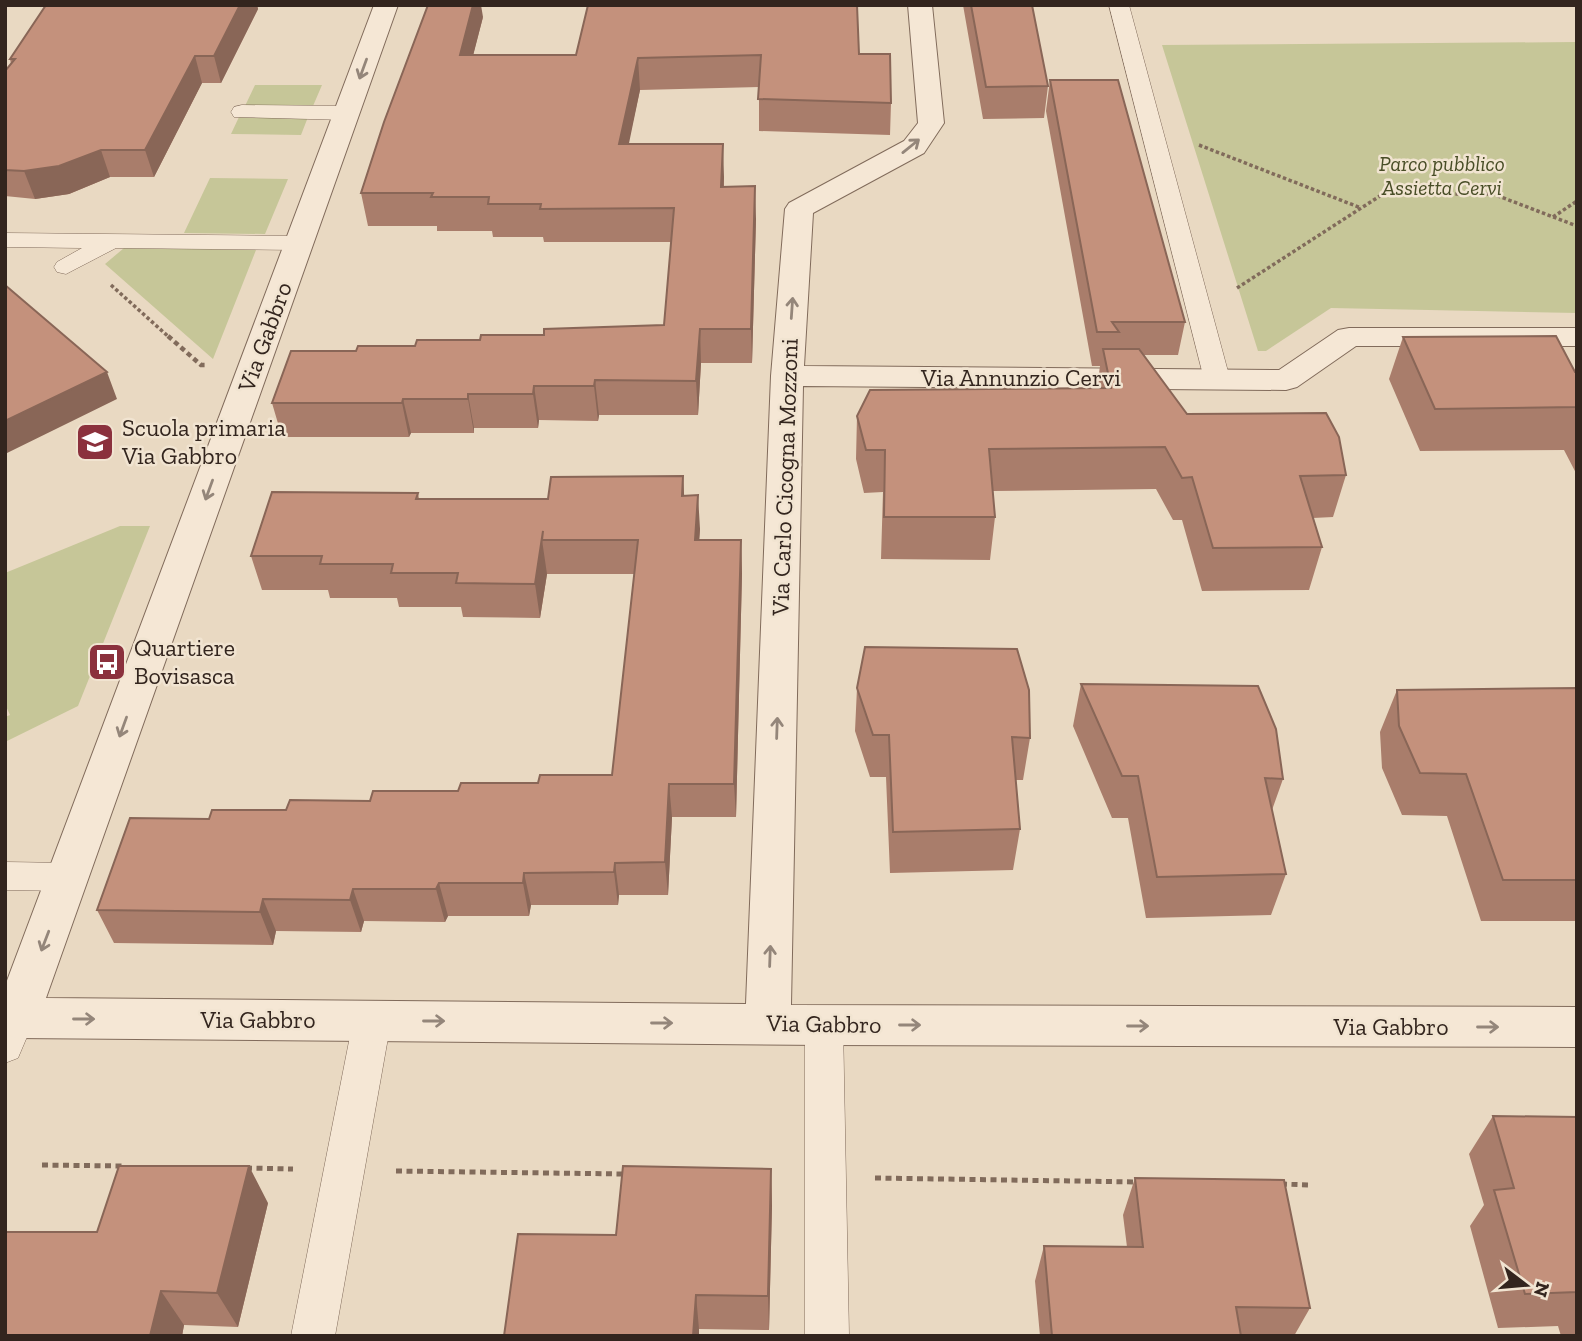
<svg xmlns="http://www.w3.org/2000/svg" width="1582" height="1341" font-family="'Zilla Slab',serif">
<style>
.green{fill:#c6c698}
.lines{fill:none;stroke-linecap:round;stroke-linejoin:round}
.lane-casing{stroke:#816b5b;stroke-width:1}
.street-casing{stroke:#816b5b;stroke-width:2}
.path-far2{stroke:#816b5b;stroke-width:3.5;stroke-dasharray:3.5 2.5;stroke-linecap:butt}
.path-far1{stroke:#816b5b;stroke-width:4.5;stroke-dasharray:5 3.5;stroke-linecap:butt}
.path{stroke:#816b5b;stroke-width:5;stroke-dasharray:6 4.5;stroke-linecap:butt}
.lane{fill:#f5e7d5;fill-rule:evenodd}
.street{fill:#f5e7d5;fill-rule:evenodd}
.wall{fill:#a97d6b}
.shaded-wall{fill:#896657}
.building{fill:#c4917c;stroke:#896657;stroke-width:2}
.oneway{stroke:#94867a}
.labels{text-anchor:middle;stroke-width:5;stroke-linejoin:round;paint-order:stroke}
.far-park-label{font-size:21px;font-style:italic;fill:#484d26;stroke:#f1e4d1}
.street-label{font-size:24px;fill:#33251e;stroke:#f1e4d1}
.poi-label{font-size:24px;fill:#33251e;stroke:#f1e4d1;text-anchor:start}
</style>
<rect width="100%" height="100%" fill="#e9d9c2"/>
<!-- green -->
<path class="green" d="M1577,42v271l-246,-5 -65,43h-8l-96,-306z
M255,85h67l-9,21h-68z
M239,117h69l-7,18 -70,-1z
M210,178l78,1 -23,55 -81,-1z
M124,248l132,2 -43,109 -108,-95z
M120,526h30l-72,180 -73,36v-25l5,-2 -5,-11v-131z"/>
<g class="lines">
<defs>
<path id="lane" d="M1109,5h20l101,374 -4,6 -9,2 -9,-2 -4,-6z
M242,105l105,1 8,2 3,5 -3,5 -8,2 -113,-3 -3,-5 3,-5z
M5,233l294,3 8,2 4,5 -4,5 -8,2 -183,-2 -50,26 -9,-2 -3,-5 3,-5 25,-14 -77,-1z
M5,862l64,1 12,4 6,10 -6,10 -12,4 -64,-1z
M16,1002l13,4 6,12 -17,40 -13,5v-58z
M372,1005l13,4 6,12 -56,315h-44l62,-315 6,-12z
M824,1009l13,4 6,12 6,311h-44v-311l6,-12z"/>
<path id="street" d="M374,5h24l-352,993 700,6 25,-628 14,-167 4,-6 115,-62 14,-18 -10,-118h24l12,118 -20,30 -111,60 -9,153 475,4 59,-40 11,-2h228v18h-221l-59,41 -11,3 -483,-4 -12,619 786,2v40l-753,-2 -808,-7 -11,-4v-48z"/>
</defs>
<!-- lane casing -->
<use href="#lane" class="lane-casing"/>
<!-- street casing -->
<use href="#street" class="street-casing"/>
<!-- path-far2 -->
<path class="path-far2" d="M1199,145l162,63
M1553,217l24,-16
M111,285l59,53
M1237,288l146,-94h110l84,32"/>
<!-- path-far1 -->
<path class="path-far1" d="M168,336l33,29h7"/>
<!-- path -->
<path class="path" d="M42,1165l83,1
M246,1168l47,1
M396,1171l229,3
M875,1178l265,4
M1281,1184l28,1"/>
<!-- lane -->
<use href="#lane" class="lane"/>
<!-- street -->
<use href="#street" class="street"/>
</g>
<!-- wall -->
<path class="wall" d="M46,5h211l1,4 -37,74h-19l-48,94h-44l-41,17 -34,5 -30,-3v-125l6,-7 -1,-5z
M963,5h69l16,81 -4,32 -61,1z
M483,17l-10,38 386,-1 32,49 -1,32 -131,-4v-44l-119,3 -12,54 96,33v10l32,32 -4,144h-51l-3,52h-99l-1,6 -59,-1 -1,8h-64v5h-63l-2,4h-127l-10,-34 84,-52 308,-26 7,-83h-127l-1,-5h-50l-1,-6h-55v-5h-69l-7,-33z
M1050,80l135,242 -7,33h-34l43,59 159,61 -13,42 -20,1 9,29 -13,43 -107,1 -20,-71h-9l-17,-31 -163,2 2,26 -5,43 -109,-1 2,-67 -19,1 -8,-34 1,-43 240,-28 3,-22h-8l-46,-255z
M1403,337l174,35v103l-13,-25 -144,1 -31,-72z
M683,476l1,20 16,33 -1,11h42l1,34 -6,243h-64l-4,78h-49l-1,10h-87l-2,11h-81l-3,6 -81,-1 -3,11 -85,-1 -3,14 -159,-2 -17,-33 112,-91 403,-44 22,-201h-87l-7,44 -77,-1 -2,-10h-62l-2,-9h-67l-2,-8h-66l-11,-34 167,-63 1,6h129z
M1081,684l202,95 -11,31 14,64 -15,41 -125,3 -18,-100h-16l-39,-92z
M857,688l173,50 -7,42h-8l5,49 -7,41 -123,3 -4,-96h-16l-15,-46z
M1577,688v233h-96l-34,-105 -45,-1 -20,-47 -2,-36 17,-42z
M1493,1116l84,1v219h-16l-3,-10 -60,2 -28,-102 14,-21 -15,-51z
M771,1169l1,37 -3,124 -70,-1 -83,-94z
M1135,1178l175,130 -16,28h-254l-5,-55 9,-35 83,1 -4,-32z
M268,1203l-30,124 -54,-2 -2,11h-177z"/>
<!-- shaded-wall -->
<path class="shaded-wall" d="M240,5h17l1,4 -37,74 -7,-27z
M473,5h8l2,12 -18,70 -5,-32z
M195,56l7,27 -48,94 -9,-27z
M638,58l2,32 -18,87 -3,-33z
M723,144l1,33 -2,43 -1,-33z
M101,150l9,27 -41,17 -34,5 -11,-28z
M755,186l1,33 -4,144 -1,-34z
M700,329l1,34 -3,52 -2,-34z
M107,372l10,27 -112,55v-33z
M595,380l4,35 -1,6 -4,-35z
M534,386l5,34 -1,8 -5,-34z
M468,394l6,34v5l-6,-34z
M403,399l8,34 -2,4 -7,-34z
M683,476l2,34 -3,-14z
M698,495l2,34 -3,45 -2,-34z
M542,540l5,34 -7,44 -5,-34z
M741,540l1,34 -6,243 -2,-33z
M669,784l3,33 -4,78 -3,-33z
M615,863l4,32 -1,10 -4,-33z
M524,873l7,32 -2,11 -6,-33z
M439,883l9,33 -3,6 -9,-33z
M353,889l11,32 -3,11 -11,-32z
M263,899l13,32 -3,14 -13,-33z
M249,1166l19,37 -30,124 -21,-34z
M771,1169l1,37 -3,124 -1,-34z
M161,1291l23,34 -2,11h-32z
M696,1295l3,34v7h-6z"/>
<!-- building -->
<path class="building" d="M46,5h194l-26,51h-19l-50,94h-44l-42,16 -35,5 -19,-1v-99l10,-12h-5z
M428,5h45l-13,50h116l12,-50h269l2,49h31l1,49 -133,-4 3,-44 -123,3 -19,86h104l-2,43 34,-1 -4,143h-51l-4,52 -101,-1 -1,6h-60l-1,8h-65v5h-65l-1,4h-130l19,-52h65l2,-5h57l2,-6h63l1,-5h63v-6l120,-4 10,-117 -134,1 1,-5h-53l1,-7h-58l2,-4h-72l23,-71z
M971,5h61l16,81 -62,1z
M1050,80h68l67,242h-73l7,10h-22z
M5,285l102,87 -102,49z
M1556,336l19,36h2v35l-142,2 -32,-72z
M1103,349h36l48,65 139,-1 13,24 7,38 -46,1 22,71 -109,1 -21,-71 -10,1 -17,-31 -176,2 6,68h-111l1,-67h-19l-9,-34 13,-26 241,-2z
M683,476l-1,20 16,-1 -3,45h46l-7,244h-65l-4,78 -50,1 -1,9 -90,1 -1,10h-84l-3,6h-83l-3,11 -87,-1 -3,13 -163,-2 33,-92 79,1 3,-9h74l4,-10 80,1 3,-10h85l3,-8h77l2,-8h72l26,-235h-96l1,-9 -8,53 -79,-1 2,-10h-67l2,-9h-73l2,-8h-71l21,-64 146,1 -2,6h132l3,-22z
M865,647l152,2 12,41 1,48 -18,-1 8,92 -127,3 -4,-97h-16l-16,-47z
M1081,684l177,2 18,43 7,50 -18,-1 21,96 -129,3 -19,-101h-16z
M1577,688v192h-74l-37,-106 -46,-1 -21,-47 -2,-36z
M1493,1116l84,1v175l-52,2 -31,-104 20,-2z
M119,1166h130l-32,127 -56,-2 -11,45h-145v-104h92z
M623,1166l148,3 -3,127 -72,-1 -3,41h-189l14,-102 98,1z
M1135,1178l149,2 26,128 -74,-1 5,29h-189l-8,-90 99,1z"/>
<!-- one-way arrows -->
<defs><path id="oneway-shaft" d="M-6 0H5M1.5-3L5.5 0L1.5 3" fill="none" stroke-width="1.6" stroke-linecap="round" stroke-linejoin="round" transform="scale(1.75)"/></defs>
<g class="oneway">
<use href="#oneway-shaft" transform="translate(363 69) rotate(110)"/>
<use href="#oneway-shaft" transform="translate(911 146) rotate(-39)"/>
<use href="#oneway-shaft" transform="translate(792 308) rotate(-86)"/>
<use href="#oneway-shaft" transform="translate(209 490) rotate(110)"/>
<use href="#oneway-shaft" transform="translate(123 727) rotate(110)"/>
<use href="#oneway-shaft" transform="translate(777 728) rotate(-88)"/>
<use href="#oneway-shaft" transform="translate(45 941) rotate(111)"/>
<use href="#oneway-shaft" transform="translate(770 956) rotate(-88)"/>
<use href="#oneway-shaft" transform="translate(84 1019)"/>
<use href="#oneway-shaft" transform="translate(434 1021)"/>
<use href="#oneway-shaft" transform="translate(662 1023)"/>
<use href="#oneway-shaft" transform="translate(910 1025)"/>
<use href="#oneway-shaft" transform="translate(1138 1026)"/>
<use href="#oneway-shaft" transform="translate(1488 1027)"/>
</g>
<!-- icons -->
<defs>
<symbol id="school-square" viewBox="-11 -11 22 22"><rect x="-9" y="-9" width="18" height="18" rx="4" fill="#8b313d" stroke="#f1e4d1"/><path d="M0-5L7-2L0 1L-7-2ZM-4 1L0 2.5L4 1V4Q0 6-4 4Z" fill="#fff"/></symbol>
<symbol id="bus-square" viewBox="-11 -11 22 22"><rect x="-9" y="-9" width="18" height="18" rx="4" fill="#8b313d" stroke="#f1e4d1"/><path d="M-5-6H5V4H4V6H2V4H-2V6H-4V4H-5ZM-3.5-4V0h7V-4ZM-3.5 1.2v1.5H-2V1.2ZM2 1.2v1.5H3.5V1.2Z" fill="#fff"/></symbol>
</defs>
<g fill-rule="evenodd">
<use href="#school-square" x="73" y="420" width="44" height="44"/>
<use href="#bus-square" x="85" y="640" width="44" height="44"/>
</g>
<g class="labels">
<!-- far-park labels -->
<g class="far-park-label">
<text x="1442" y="171">Parco pubblico<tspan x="1442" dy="24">Assietta Cervi</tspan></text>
</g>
<!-- street labels -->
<g class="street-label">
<text transform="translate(265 337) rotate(-70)" y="8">Via Gabbro</text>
<text x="1021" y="386">Via Annunzio Cervi</text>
<text transform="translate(785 477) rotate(-88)" y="8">Via Carlo Cicogna Mozzoni</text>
<text x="258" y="1028">Via Gabbro</text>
<text transform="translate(824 1024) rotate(1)" y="8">Via Gabbro</text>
<text x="1391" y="1035">Via Gabbro</text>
</g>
<!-- poi labels -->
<g class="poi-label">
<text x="122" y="436">Scuola primaria<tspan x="122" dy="28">Via Gabbro</tspan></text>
<text x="134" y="656">Quartiere<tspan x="134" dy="28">Bovisasca</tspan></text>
</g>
</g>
<!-- border -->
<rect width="1582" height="1341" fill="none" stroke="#33251e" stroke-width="14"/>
<!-- north arrow -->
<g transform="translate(1526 1285) rotate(106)" stroke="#f1e4d1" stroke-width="5" paint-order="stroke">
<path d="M0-5L12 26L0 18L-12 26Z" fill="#33251e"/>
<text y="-10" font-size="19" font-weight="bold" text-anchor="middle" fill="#33251e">N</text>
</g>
</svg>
